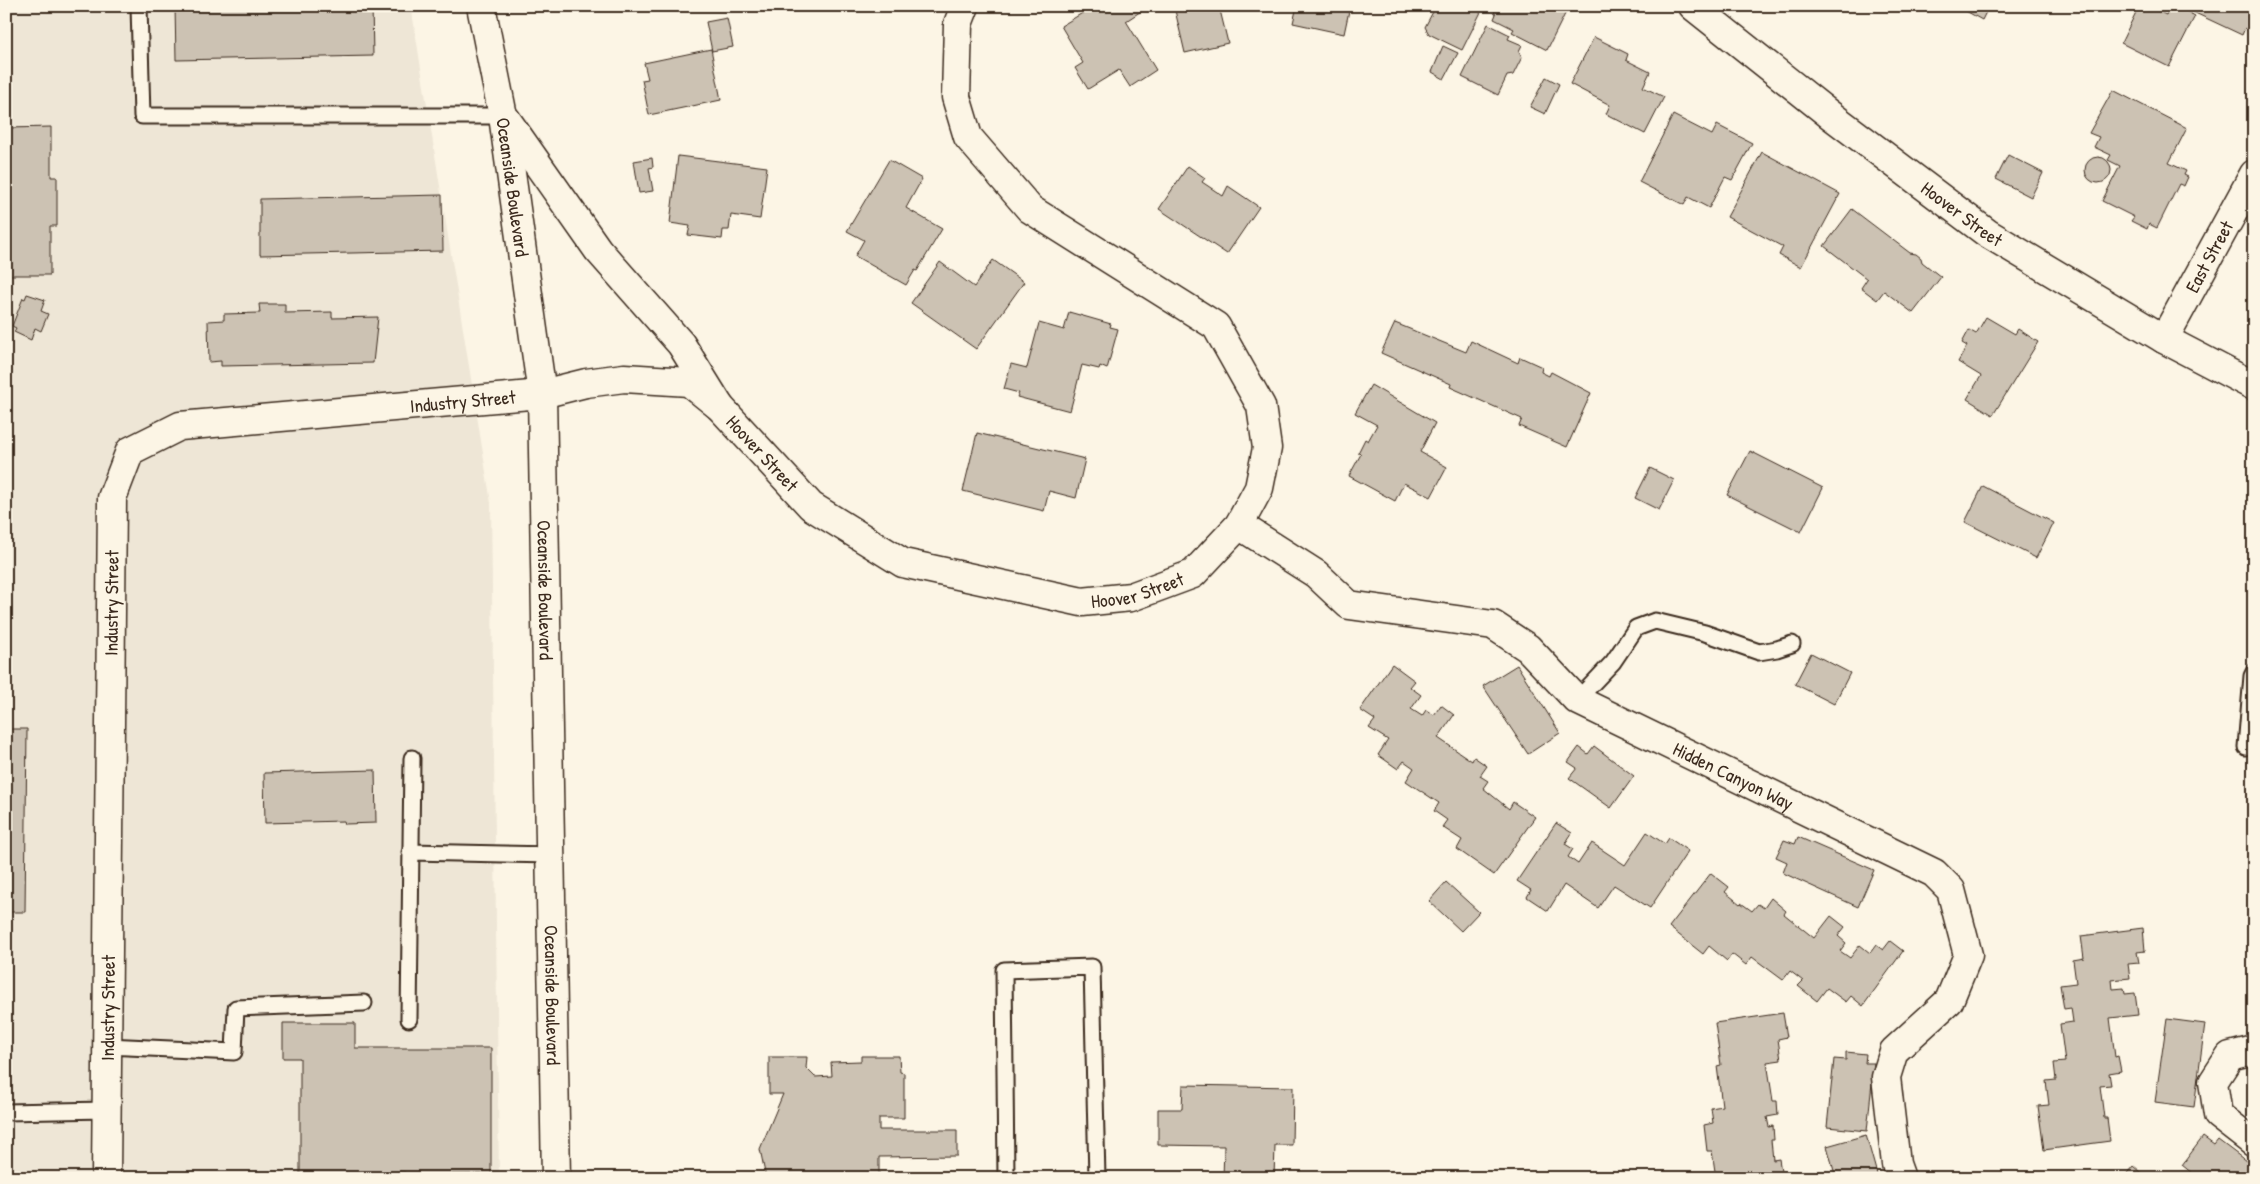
<svg xmlns="http://www.w3.org/2000/svg" width="2260" height="1184" font-family="'Patrick Hand',sans-serif">
<style>
.built{fill:#eee6d6}
.building{fill:#ccc2b3;stroke:#3b2a1e}
.lines{fill:none;stroke-linecap:round;stroke-linejoin:round}
.lane-casing{stroke:#3b2a1e;stroke-width:19}
.street-casing{stroke:#3b2a1e;stroke-width:31}
.secondary-casing{stroke:#3b2a1e;stroke-width:31}
.primary-casing{stroke:#3b2a1e;stroke-width:31}
.lane{stroke:#fcf5e5;stroke-width:15}
.street{stroke:#fcf5e5;stroke-width:28}
.secondary{stroke:#fcf5e5;stroke-width:28}
.primary{stroke:#fcf5e5;stroke-width:28}
.labels{text-anchor:middle;stroke-width:4;stroke-linejoin:round;paint-order:stroke}
.street-label{font-size:19px;fill:#3b2a1e;stroke:#fcf5e5}
</style>
<rect width="100%" height="100%" fill="#fcf5e5"/>
<filter id="ink" filterUnits="userSpaceOnUse"><feTurbulence type="fractalNoise" baseFrequency=".02" numOctaves="2"/><feDisplacementMap in="SourceGraphic" scale="10" xChannelSelector="R" yChannelSelector="G"/><feConvolveMatrix kernelMatrix="1 2 1 2 8 2 1 2 1" color-interpolation-filters="sRGB"/></filter>
<g filter="url(#ink)">
<!-- built -->
<path class="built" d="M6,6h405l80,497 8,675h-493z"/>
<!-- building -->
<path class="building" d="M175,6h197l1,50 -197,4z
M1094,6h55l-23,15 30,49 -26,17 -11,-17 -31,19 -13,-21 8,-5 -22,-37z
M1174,6h45l9,37 -43,10z
M1297,6h53l-6,28 -51,-11z
M1436,6h48l-22,44 -33,-16 -4,-7z
M1497,6h72l-22,44 -35,-18 2,-3 -20,-10 2,-5 -2,-1z
M1957,6h32l-7,14z
M2139,6h9l18,9 4,-9h7l18,10 -26,51 -48,-24z
M2196,6h58v26l-9,-4 -3,7 -49,-23z
M727,18l6,29 -21,4 -6,-29z
M1488,24l22,11 -2,4 14,6 -3,6 3,6 -9,18 -6,1 -9,19 -36,-18z
M1594,37l34,17 -2,6 24,12 -7,15 21,10 -19,37 -39,-20 4,-9 -40,-21z
M1443,46l15,7 -14,26 -12,-7z
M711,49l10,51 -72,15 -7,-35 6,-1 -4,-16z
M1546,77l13,7 -14,30 -15,-7z
M2113,90l74,38 -18,35 17,8 -2,4 4,2 -4,9 -5,-2 -22,44 -8,-4 -2,5 -16,-8 3,-4 -32,-16 18,-35 -12,-6 3,-5 -17,-8 5,-10 -10,-4z
M1673,115l39,20 5,-10 35,18 -20,37 -7,-3 -16,31 -21,-11 -4,8 -45,-23z
M51,127v50h6v49h-7v49h-43l1,-147z
M1762,152l78,42 -39,73 -22,-12 4,-8 -56,-30z
M2008,155l35,18 -12,24 -35,-18z
M678,156l89,11 -7,52 -29,-4 -2,15h-6l-1,9 -34,-4 2,-9 -20,-3z
M2085 170a13 13 0 1 1 26 0a13 13 0 1 1-26 0Z
M652,158l1,9 -4,1 4,23 -14,2 -5,-32z
M889,160l33,19 -16,29 36,21 -25,42 -2,-1 -9,15 -51,-29 9,-16 -17,-9z
M1188,166l17,12 -3,4 21,14 5,-10 31,21 -32,47 -68,-45z
M442,195l1,56 -183,4v-56z
M1852,209l58,44 6,1 5,4 1,4 19,15 -28,36 -29,-22 -7,9 -16,-12 6,-9 -43,-33z
M993,260l31,22 -48,67 -65,-46 29,-41 34,25z
M27,294l18,6 -4,11 7,3 -7,17 -6,-3 -4,12 -17,-8 2,-4 -4,-2 11,-28 2,1z
M259,304h26v9l47,-1v6l46,-1 -5,46 -152,3v-5l-12,1 -1,-41 16,-1v-6l36,-1z
M1069,312l42,12 -1,3 8,2 -11,40 -7,-3 -1,3 -17,-4 -12,46 -53,-14 2,-4 -15,-4 7,-25 16,4 12,-45 25,7z
M1986,317l29,17 3,-5 20,13 -45,73 -26,-16 14,-23 -23,-14 9,-16 -5,-3 7,-13 7,4z
M1395,323l71,29 5,-11 47,22 2,-6 22,10 -1,5 8,4 2,-4 40,21 -24,54 -48,-21 3,-7 -72,-32 1,-3 -70,-31z
M1371,385l64,38 -15,29 27,15 -16,30 -27,-14 -9,18 -46,-25 12,-22 -3,-1 7,-14 3,2 9,-16 -22,-12z
M977,433l108,26 -9,39 -27,-7 -5,20 -81,-20z
M1750,451l73,37 -22,44 -74,-37z
M1650,468l24,12 -15,30 -24,-12z
M1983,486l71,37 -18,35 -71,-36z
M1811,653l39,20 -16,31 -39,-20z
M1392,664l23,17 -5,6 11,8 -10,14 11,7 4,-6 8,5 7,-10 13,10 -16,23 34,23 2,-4 13,9 -7,10 8,5 -5,7 26,21 4,-7 22,15 -41,58 -37,-26 5,-9 -20,-13 5,-7 -13,-9 5,-8 -33,-22 8,-13 -10,-7 -6,8 -20,-14 10,-15 -19,-12 6,-8 -15,-10z
M1517,665l43,68 -32,21 -45,-68z
M6,729h21l-2,183h-19z
M1594,746l40,30 -23,32 -42,-30 8,-10 -9,-6 11,-15 9,7z
M375,770l1,53 -31,1 -1,-3 -79,2 -1,-50z
M1556,823l16,10 -7,11 8,5 -5,8 10,7 14,-21 33,22 22,-33 18,12 4,-6 19,13 -38,57 -36,-23 -16,23 -34,-23 -16,26 -21,-14 4,-7 -14,-9z
M1798,837l76,33 -16,37 -75,-34 4,-11 -11,-5 8,-17 11,4z
M1711,873l18,14 -4,5 15,12 1,-1 11,8 6,-7 6,4 7,-10 15,13 -2,3 30,24 17,-22 14,11 -7,9 8,7 -6,8 10,7 10,-13 10,8 6,-8 7,5 7,-9 13,10 -40,55 -12,-10 -5,6 -19,-14 -10,13 -19,-15 5,-5 -13,-10 -7,9 -31,-23 -6,8 -14,-11 -5,7 -18,-15 -6,8 -34,-27z
M1446,882l33,30 -18,19 -32,-30z
M2143,928l2,23 -8,1 2,11 -11,1 2,14 -18,2 1,9 11,-1 1,6 10,-1 3,22 -28,3 5,39 3,-1 3,15 -12,2 2,12 -11,1 4,32h3l3,23 -66,9 -6,-44 11,-1 -3,-24 10,-1 -2,-17 11,-1 -5,-38 13,-2 -2,-14 -7,1 -4,-24 16,-2 -3,-23 11,-2 -3,-22z
M1783,1013l4,24 -9,2 3,21 -14,2 6,39h4l1,14 -11,2 2,10 4,-1 1,14h-3l2,20 6,-1 3,19h-66l-4,-27h-5l-3,-26 9,-2 -2,-15 11,-2 -5,-40 4,-1 -6,-42z
M2167,1019l38,5 -11,83 -39,-5z
M283,1023h72v25h136v126h-86v-2h-18v6h-87v-120h-17z
M1846,1052l20,2 -1,9h9l-7,68 -40,-4 7,-68 12,1z
M861,1056h38l1,16 4,1v45h-25v12h78v26l-78,1v18l46,-1v4h-159l-6,-29 23,-55h-14v-37h38l-1,11 9,9 17,-1 -1,-14 30,-1z
M1183,1085l110,2 -1,58h-17l-1,33h-51l1,-32 -66,-1v-36h24z
M1866,1135l12,43h-42l-9,-32z
M2203,1137l11,8 4,-5 36,27v11h-56l-16,-13z
M2134,1166l14,12h-24z"/>
<g class="lines">
<defs>
<path id="lane" d="M139,6l3,110h361
M1577,700l36,-38 23,-34 19,-7 50,12 54,19 18,-3 15,-5
M2246,747l6,-71 2,-4
M410,852l141,3
M409,1019l3,-261
M107,1046l127,6 2,-44 128,-5
M6,1112l100,-2
M1006,1178l-2,-208 88,-3 5,211"/>
<g id="street">
<path id="s1" d="M2164,339l90,-165"/>
<path id="s2" d="M1239,525l77,49 33,31 144,20 35,23 49,52 357,173 17,17 17,65 -19,46 -55,50 -8,26 10,87 5,14"/>
<path d="M2254,1050l-24,6 -17,26 5,33 36,28"/>
</g>
<g id="secondary">
<path id="s3" d="M1693,6l136,108 158,119 177,106 90,47"/>
<path id="s4" d="M106,1178l6,-680 18,-47 50,-25 362,-32 44,-11 38,-5 65,4 31,25 91,99 92,57 179,39 49,-5 62,-23 46,-49 20,-37 8,-40 -6,-42 -45,-80 -186,-117 -62,-72 -12,-40 2,-73 7,-18"/>
</g>
<g id="primary">
<path id="s5" d="M481,6l22,110 39,278 14,784"/>
<path d="M506,119l92,131 83,94 39,63"/>
</g>
</defs>
<!-- lane casing -->
<use href="#lane" class="lane-casing"/>
<!-- street casing -->
<use href="#street" class="street-casing"/>
<!-- secondary casing -->
<use href="#secondary" class="secondary-casing"/>
<!-- primary casing -->
<use href="#primary" class="primary-casing"/>
<!-- lane -->
<use href="#lane" class="lane"/>
<!-- street -->
<use href="#street" class="street"/>
<!-- secondary -->
<use href="#secondary" class="secondary"/>
<!-- primary -->
<use href="#primary" class="primary"/>
</g>
</g>
<g class="labels">
<!-- street labels -->
<g class="street-label">
<text dy="7" stroke="none"><textPath href="#s5" startOffset="184">Oceanside Boulevard</textPath></text>
<text dy="7" stroke="none"><textPath href="#s3" startOffset="340">Hoover Street</textPath></text>
<text dy="7" stroke="none"><textPath href="#s1" startOffset="94">East Street</textPath></text>
<text dy="7" stroke="none"><textPath href="#s4" startOffset="1070">Industry Street</textPath></text>
<text dy="7" stroke="none"><textPath href="#s4" startOffset="1401">Hoover Street</textPath></text>
<text dy="7" stroke="none"><textPath href="#s4" startOffset="1821">Hoover Street</textPath></text>
<text dy="7" stroke="none"><textPath href="#s5" startOffset="589">Oceanside Boulevard</textPath></text>
<text dy="7" stroke="none"><textPath href="#s4" startOffset="575">Industry Street</textPath></text>
<text dy="7" stroke="none"><textPath href="#s2" startOffset="569">Hidden Canyon Way</textPath></text>
<text dy="7" stroke="none"><textPath href="#s5" startOffset="994">Oceanside Boulevard</textPath></text>
<text dy="7" stroke="none"><textPath href="#s4" startOffset="170">Industry Street</textPath></text>
</g>
</g>
<!-- margin -->
<rect width="2260" height="1184" fill="none" stroke="#fcf5e5" stroke-width="25"/>
<rect x="12" y="12" width="2235" height="1159" fill="none" stroke="#3b2a1e" stroke-width="2" filter="url(#ink)"/>
</svg>
